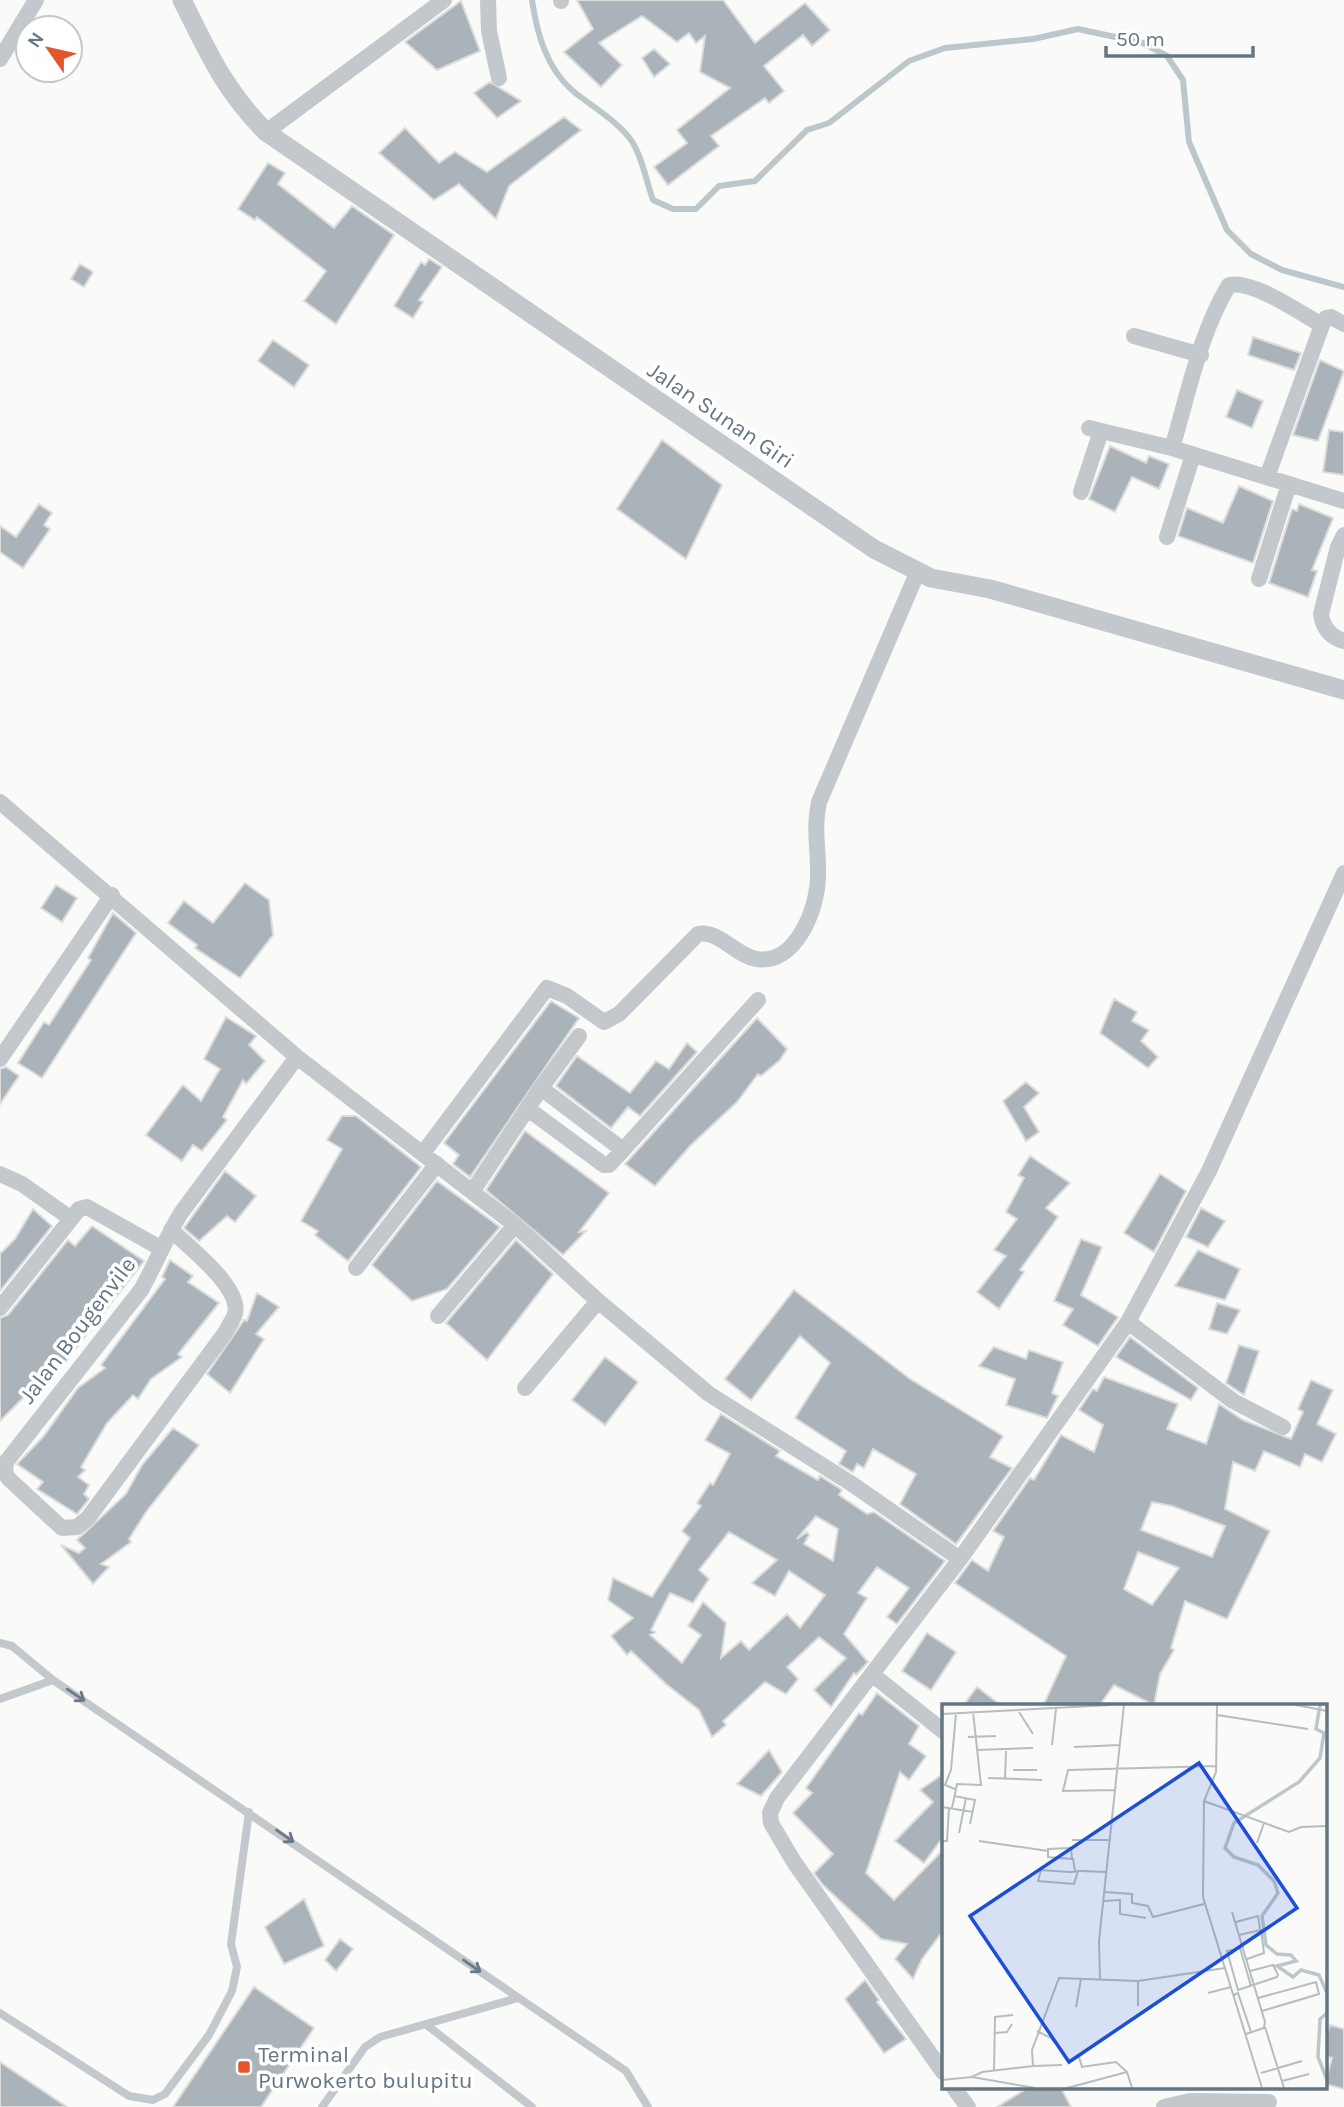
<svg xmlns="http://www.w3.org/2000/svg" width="1344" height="2107" font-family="Karla,sans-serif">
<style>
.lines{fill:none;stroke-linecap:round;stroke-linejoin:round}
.stream{stroke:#bbc7cb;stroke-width:6}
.building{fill:#aab3b9;stroke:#dcdcda;stroke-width:2;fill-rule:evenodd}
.service{stroke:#c3c8cc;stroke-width:8}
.minor{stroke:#c3c8cc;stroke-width:16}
.tertiary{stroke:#c3c8cc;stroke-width:19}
.oneway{stroke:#6a7a87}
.poi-dot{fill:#e4572e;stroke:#fff;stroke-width:2.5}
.labels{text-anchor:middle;stroke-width:7;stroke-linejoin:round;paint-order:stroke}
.street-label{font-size:23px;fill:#657683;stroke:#fff}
.poi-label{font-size:23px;fill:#657683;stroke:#fff;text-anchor:start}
.inset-river{fill:none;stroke:#bbc7cb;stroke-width:3.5}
.inset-road{fill:none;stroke:#b5bdc2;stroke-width:2}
.view{fill:#1d4ed8;fill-opacity:0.15;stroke:#1d4ed8;stroke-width:3.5}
.inset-edge{fill:none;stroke:#657683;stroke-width:3.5}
</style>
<rect width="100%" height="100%" fill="#fafaf8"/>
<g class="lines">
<!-- stream -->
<path class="stream" d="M532,0c5,33 14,68 41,91 18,15 39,26 54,44 14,15 19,46 26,65l20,9h23l23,-23 36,-5 52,-51 22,-7 80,-62 36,-13 88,-9 45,-10 65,14 24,13 16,24 6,62 38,88 24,24 31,16 62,17"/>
</g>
<!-- building -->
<path class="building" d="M577,0h146l32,43 50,-40 25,27 -18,16 -9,-11 -39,31 20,25 -15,12 -4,-5 -54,38 8,10 -51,39 -14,-18 33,-24 -10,-13 53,-42 -30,-16 5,-36 -9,7 -7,-10 -12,9 -35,-26 -43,27 23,22 -21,22 -37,-35 29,-23z
M461,1l19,50 -43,19 -32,-28z
M654,49l16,15 -16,13 -12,-19z
M490,82l31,19 -24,17 -23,-25z
M564,117l17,13 -72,56 -13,33 -37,-35 -25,16 -55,-47 26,-25 34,35 16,-11 32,20z
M268,163l17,10 -7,11 56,44 18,-22 42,29 -58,89 -32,-23 22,-30 -69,-54 -2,3 -17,-11z
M429,259l13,8 -23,33 4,2 -10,16 -19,-12 27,-44 4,3z
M80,264l13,8 -9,15 -13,-8z
M1253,337l48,16 -7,17 -46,-15z
M273,340l36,25 -15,22 -36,-26z
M1320,360l24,11 -26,70 -25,-6z
M1237,390l26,11 -11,27 -26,-11z
M1329,430l15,2v43l-21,-3z
M662,440l60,45 -36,74 -69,-50z
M1110,446l36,17 3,-7 20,8 -10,25 -27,-12 -17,35 -26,-13z
M1239,486l34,15 -20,62 -75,-27 9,-28 36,15z
M39,504l13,9 -8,12 6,4 -27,39 -23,-16v-26l16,11z
M1299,504l34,14 -21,52 5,1 -9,26 -39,-14 23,-74 5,2z
M245,883l24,17 4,35 -33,43 -45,-30 2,-3 -29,-22 16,-22 29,22z
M56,885l21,13 -15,24 -21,-14z
M113,913l23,20 -94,145 -24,-15 26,-41 5,3 42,-65 -3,-2z
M1114,999l23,13 -5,9 17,9 -8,11 17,16 -10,11 -48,-35z
M551,1001l28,17 -109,159 -17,-13 6,-9 -15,-12z
M226,1017l30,19 -7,9 16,16 -19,23 -3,-4 -20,37 4,3 -25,31 -9,-6 -11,16 -36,-26 37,-50 18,16 19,-32 -16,-10z
M757,1018l30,31 -7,11 -19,16 -3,-2 -21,28 -46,43 -36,41 -30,-22z
M687,1043l10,9 -57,64 -12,-9 -17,21 -55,-42 21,-30 53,37 26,-32 13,8z
M6,1067l13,9 -19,28v-35z
M1026,1082l13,11 -15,14 15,25 -13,9 -23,-40z
M342,1116h14l65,51 -73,94 -33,-26 3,-4 -17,-10 41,-72 -15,-9z
M525,1131l84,62 -30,39 7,-1 -23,24 -77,-65z
M1030,1156l40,27 -24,25 12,9 -38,53 4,2 -25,37 -22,-17 29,-36 -12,-6 23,-31 -11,-7 18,-34 -6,-3z
M225,1171l31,25 -21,26 -8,-6 -28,25 -15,-13z
M1160,1174l26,17 -32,61 -30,-19z
M437,1181l63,46 -53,62 -35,12 -40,-36z
M1201,1208l24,13 -17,26 -22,-10z
M33,1209l19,17 -52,65v-37l15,-15z
M92,1226l52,35 -106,136 -7,-7 -31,31v-103l8,-3 60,-75 7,6z
M1081,1239l21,8 -21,48 37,22 -20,29 -35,-21 10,-16 -19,-8z
M516,1240l37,34 -66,86 -41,-37z
M1198,1250l42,19 -15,31 -50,-14z
M170,1260l23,16 -5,6 31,21 -41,51 4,3 -31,22 -13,20 -5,-4 -26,28 -26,44 4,3 -7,7 11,8 -5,9 5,5 -12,15 -40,-25 6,-7 -26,-18 26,-27 35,-49 27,-20 -4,-3 64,-86 -3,-2z
M794,1290l116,89 93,57 -13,21 22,11 -56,76 -56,-40 16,-30 -43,-25 -9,19 -7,-4 -4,8 -14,-8 7,-13 -51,-33 35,-55 -30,-27 -49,64 -26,-21z
M257,1293l22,14 -23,27 8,5 -34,54 -23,-19 37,-54 3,1z
M1217,1303l23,7 -13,24 -18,-5z
M1130,1337l68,51 -7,12 -75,-43z
M1239,1345l20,6 -15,44 -18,-12z
M994,1347l32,12 3,-9 34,12 -11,31 6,3 -11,22 -41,-13 9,-26 -36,-13z
M605,1357l33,25 -33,43 -33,-25z
M1104,1377l74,27 -11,25 39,15 13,-40 24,16 48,19 12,-27 -5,-3 13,-29 22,10 -16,34 19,10 -14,28 -17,-8 -5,13 -36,-16 -9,20 -22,-9 -8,47 45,22 -43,88 -42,-18 -14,47 3,2 -14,24 -6,31 -40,-20 -15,21h-56l23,-50 -111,-73 17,-23 16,11 16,-34 -11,-6 37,-53 4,2 27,-45 33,17 9,-27 -24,-15 14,-21 4,2zM1152,1502l20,4 53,20 -13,31 -71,-27zM1138,1552l41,16 -27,37 -28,-16z
M721,1414l59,37 -4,5 42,24 2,-4 22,14 -3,5 28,19 7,-2 71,49 -48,63 -10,-7 22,-29 -32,-21 -19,26 9,5 -23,36 24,28 -12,13 -2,-2 -23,34 -17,-17 32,-32 -27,-21 -32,30 11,12 -12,15 -21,-12 -42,39 3,4 -14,12 -13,-27 -33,-26 -35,-33 -4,4 -16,-19 22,-18 -25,-18 5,-22 39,19 38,-59 -8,-7 19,-25 -4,-3 13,-20 3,2 17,-31 -25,-14zM816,1516l22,13 -5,32 -29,-17 5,-9 -2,-3 -10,7zM729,1532l48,28 -25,23 23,13 14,-25 36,24 -25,33 -13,-14 -38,36 -8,-9 -20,17 5,-35 -23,-21 -15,24 13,9 -19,28 -32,-28 5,-3 -4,-2 19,-37 23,10 16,-24 -10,-9z
M173,1428l26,17 -53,67 -17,27 2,3 -30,22 8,3 -16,17 -32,-39 18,8 6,-5 -8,-8 49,-46 16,-29z
M927,1633l29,19 -25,38 -29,-19z
M977,1687l25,19h-39z
M877,1693l42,33 -10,18 17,12 -17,24 -9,-8 -34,101 28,27 49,-50v81l-21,28 -9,20 -18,-20 12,-15 -26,-5 -58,-54 -9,-12 19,-19 -40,-41 19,-20 -6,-5 53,-75 3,2z
M769,1750l13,22 -21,24 -24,-12z
M943,1774v63l-19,26 -29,-22 38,-39 -13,-12z
M304,1899l20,47 -40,18 -19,-37z
M340,1939l13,10 -17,22 -11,-11z
M865,1980l14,20 -2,2 29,37 -22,14 -39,-54z
M254,1987l60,41 -53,79h-88z
M1330,2025l14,4v60l-19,-5 7,-26 -7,-2v-16z
M0,2062l67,45h-67z
M1028,2088h33l10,19h-74z"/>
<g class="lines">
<!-- service -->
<path class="service" d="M0,1643l12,3 41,34 573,391 22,36
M0,1699l53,-19
M0,2013l129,83 24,4 12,-6 44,-59 23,-44 5,-24 -6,-23 18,-132
M428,2026l104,81
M322,2107l43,-60 15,-10 138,-39"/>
<!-- minor -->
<path class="minor" d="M488,0l1,31 10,47
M561,0v1
M0,59l36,-59
M266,132l178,-132
M1134,336l67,19
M1089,428l83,20 172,53
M1172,448c16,-53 28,-116 57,-163 25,-5 71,28 93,40
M1267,477l55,-152 4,-7 5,-1 13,7
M1081,492l20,-61
M1344,535l-6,12 -17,67c2,14 9,23 23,27
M1167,537l26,-82
M1259,579l30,-95
M0,802l297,255 218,168 83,76 111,93 143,90 108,75
M0,1059l112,-164
M541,1088l38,-52
M528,1109l76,56h5l14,-15
M423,1153l124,-165 20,8 37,26 15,-8 79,-80c21,-4 37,21 58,25 39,7 61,-49 62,-81 1,-27 -5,-49 1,-76l99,-231
M0,1174l22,10 48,34
M472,1192l69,-104 82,62 135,-150
M171,1230c18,17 71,58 64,84 -2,6 -7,13 -10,19l-137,185 -11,9 -15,1 -53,-49 -4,-6 1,-11 135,-172c14,-25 25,-52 40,-77l116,-156
M356,1268l81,-104
M0,1308l79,-99 8,-2 75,42
M438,1316l77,-91
M1128,1322l105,79 50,26
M525,1388l73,-87
M873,1675l70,56
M943,2072l-149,-210 -23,-39 -1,-10 7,-15 183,-239 168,-237 81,-151 135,-298
M954,2088l14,19
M1164,2107l26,-6 79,1"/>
<!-- tertiary -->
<path class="tertiary" d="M182,0c27,54 41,88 84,132l608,417 57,29 59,11 354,101"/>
</g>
<!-- one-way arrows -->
<defs><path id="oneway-shaft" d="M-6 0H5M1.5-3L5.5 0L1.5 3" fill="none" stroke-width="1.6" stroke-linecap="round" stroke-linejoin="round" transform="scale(1.75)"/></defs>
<g class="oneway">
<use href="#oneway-shaft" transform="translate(76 1695) rotate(34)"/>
<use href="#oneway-shaft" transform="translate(285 1836) rotate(35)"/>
<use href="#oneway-shaft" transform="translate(472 1966) rotate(35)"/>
</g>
<!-- markers -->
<rect class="poi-dot" x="237" y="2060" width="14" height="14" rx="3.5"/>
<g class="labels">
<!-- street labels -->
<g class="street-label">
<text transform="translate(721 415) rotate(34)" y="8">Jalan Sunan Giri</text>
<text transform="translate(77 1330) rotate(-53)" y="8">Jalan Bougenvile</text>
</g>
<!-- poi labels -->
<g class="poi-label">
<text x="258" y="2062">Terminal<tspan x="258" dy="26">Purwokerto bulupitu</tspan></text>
</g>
</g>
<!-- overview -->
<g transform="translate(942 1704)">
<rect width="385" height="385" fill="#fafaf8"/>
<path class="inset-river" d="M378,1l-4,24 8,4 -4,25 -21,24 -65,41 -9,25 9,9 24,8 16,16 4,12 -16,23 4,29 11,9 14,1 5,6 -19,5 16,11 8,-7 18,5 8,18M385,309l-7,6 -2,38 9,23"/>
<path class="inset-road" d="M275,1l-1,67 -12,29 -1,96 59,191M354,1l31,6M77,8l14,22M0,10l168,-9M275,11l91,14M26,33l28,-1M110,41l4,-36M132,43l46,-2M36,46l55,-2M71,66h24M46,74l54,2M63,75l1,-28M13,85l-10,-4 6,-15 5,-57M173,86l-52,1 5,-21 148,-4M12,92l21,4 -5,24M262,97l85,31 12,-5 26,-1M0,103l31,5M10,104l5,-24 24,1 -8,-73M17,129l7,-35M130,136h38M0,137h5l2,-33M37,137l69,10M315,139l7,-20M130,155l-1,-11 -23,1v8l25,2 2,12M136,167l-4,13 -36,-3 3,-11 28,2h3l6,-1h2l26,1M163,188l27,2v9l16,3 5,11 51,-13M162,197l16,-1v14l26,4M290,208l33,110 -1,6 -18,6M294,218l22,-6 2,13M297,231l22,-5 3,23 -17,6M308,267l23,-6 5,10 -1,2 -39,13 -11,-39 13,-3 11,38M158,276l-1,-39 25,-236M196,277v25M266,289l23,-6M292,291l4,-2 13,39M316,294l58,-16 3,12 -57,17M134,303l5,-28M323,323l19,61M95,327l14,7 13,15M53,329l12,-1 5,-8M137,353l3,10 34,-5 11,10 5,16M91,362l29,-1M52,366l1,-53 18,-2M319,369l41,-12M30,373l10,-5 51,-6 -1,-16 27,-72 79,3 87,-13M0,376l30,-3 63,11M340,377l27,-7M125,384l60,-16"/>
<path class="view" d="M257,59l98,145 -228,154 -99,-146z"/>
<rect width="385" height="385" class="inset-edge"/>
</g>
<!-- north arrow -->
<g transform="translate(49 49) rotate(304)"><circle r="33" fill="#ffffff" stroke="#c1c8cd" stroke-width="2"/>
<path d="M0-5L12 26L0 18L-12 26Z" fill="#e4572e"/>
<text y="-10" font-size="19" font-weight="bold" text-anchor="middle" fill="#657683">N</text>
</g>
<!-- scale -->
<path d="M1106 46v10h147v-10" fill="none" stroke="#657683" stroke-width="3.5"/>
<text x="1116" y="46" font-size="21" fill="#657683" stroke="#ffffff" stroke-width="5" paint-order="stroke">50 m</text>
</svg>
